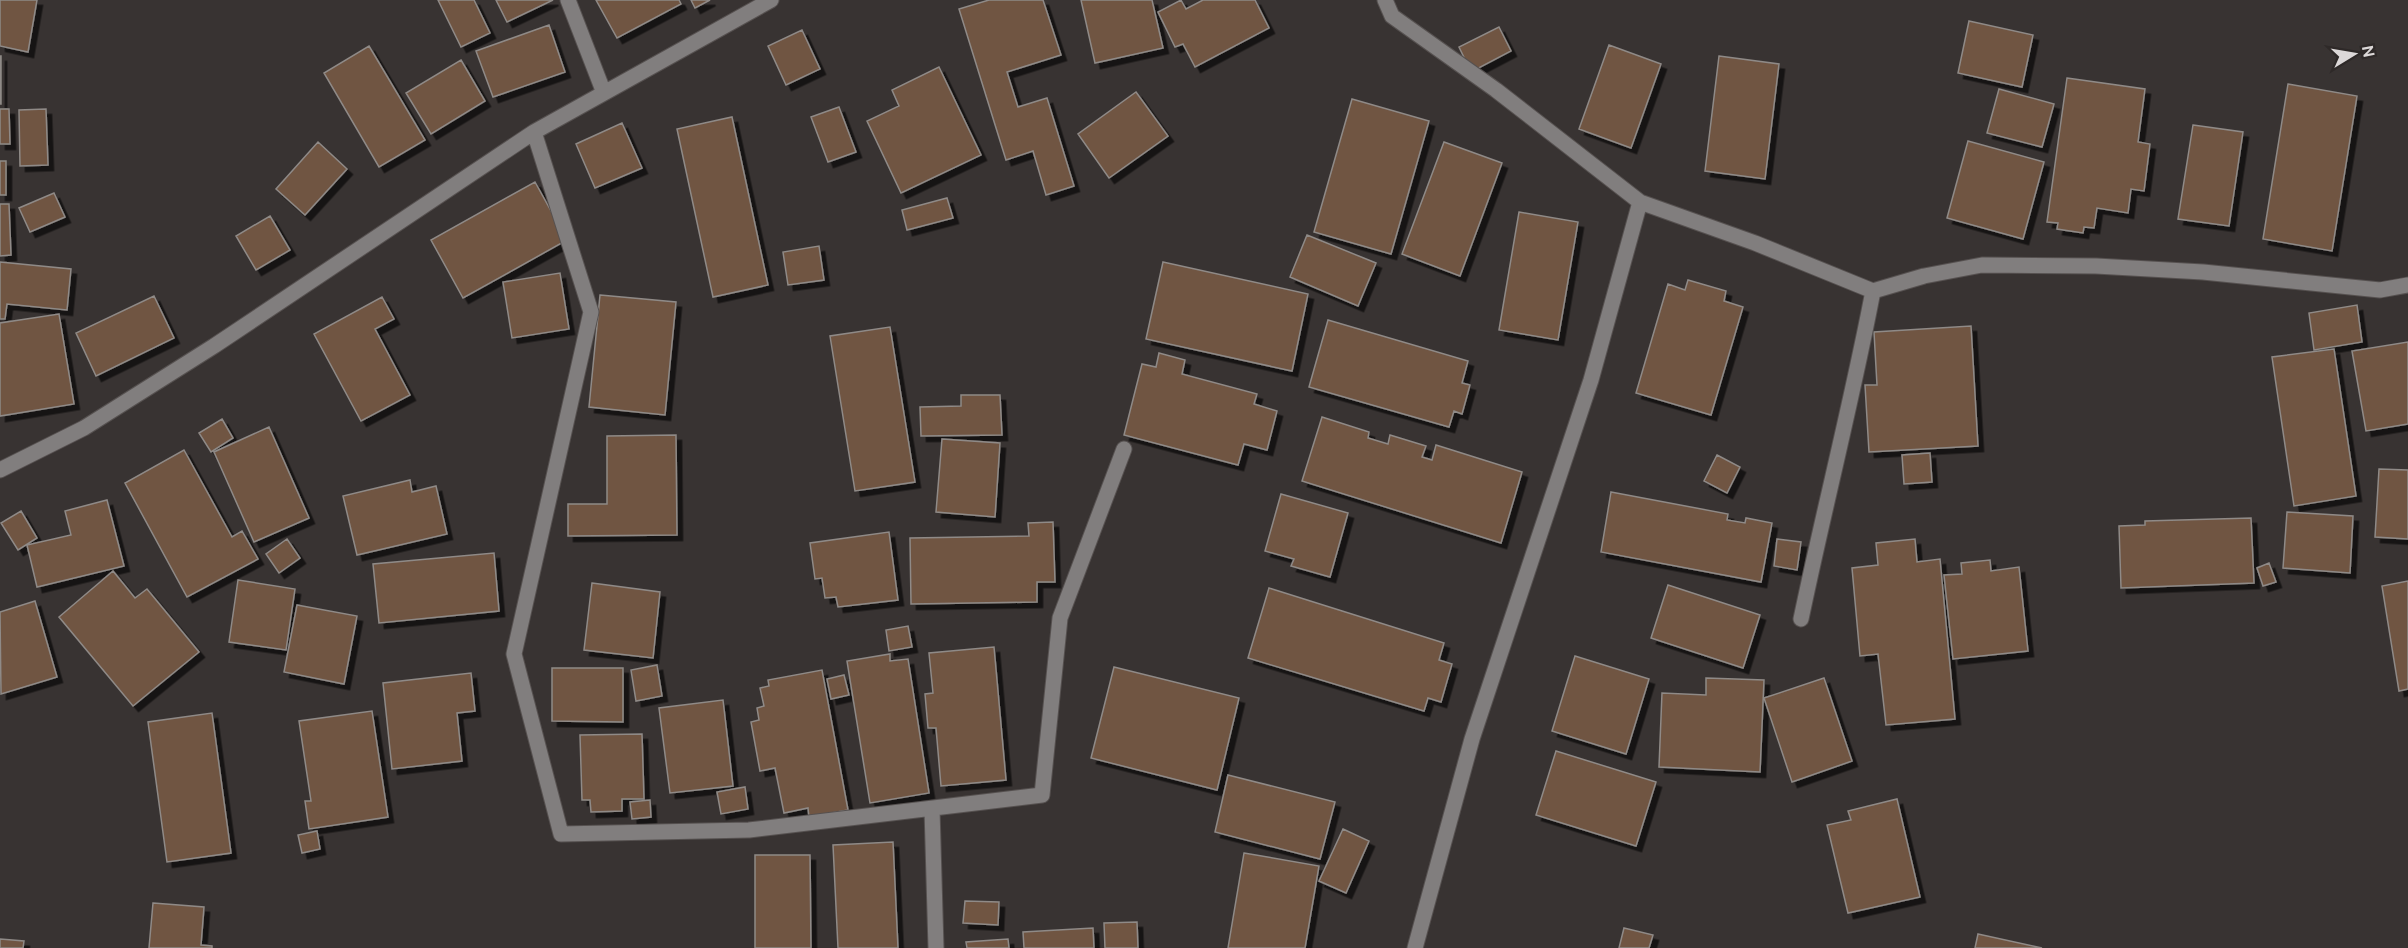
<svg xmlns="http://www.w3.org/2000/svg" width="2408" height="948" font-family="Ubuntu,sans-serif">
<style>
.building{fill:#6f5442;stroke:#8f8a87;stroke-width:1.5;filter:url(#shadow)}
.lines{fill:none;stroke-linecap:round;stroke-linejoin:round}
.minor-casing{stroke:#565150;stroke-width:17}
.minor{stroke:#817e7e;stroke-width:15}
</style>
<defs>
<filter id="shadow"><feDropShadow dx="5.5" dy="5.5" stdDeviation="0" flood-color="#0009"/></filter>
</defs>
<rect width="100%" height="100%" fill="#383332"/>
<!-- building -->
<path class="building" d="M0,0h37l-9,52 -28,-6z
M438,0h36l16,33 -29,14z
M496,0h57l-46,22z
M596,0h83l2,4 -64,34z
M691,0h19l-15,8z
M989,0h54l18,55 -54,17 11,35 29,-9 27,88 -28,9 -13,-44 -27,9 -47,-151z
M1081,0h71l11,48 -68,15z
M1181,0l5,9 17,-9h52l14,28 -74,39 -12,-23 -8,3 -17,-35z
M1969,21l64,14 -11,52 -64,-14z
M549,25l16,47 -72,25 -17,-46z
M1499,27l12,24 -40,21 -12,-25z
M802,30l18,39 -34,16 -18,-39z
M1609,45l52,19 -30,84 -52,-19z
M369,46l56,94 -46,27 -55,-94z
M0,56h1v48h-1z
M1719,56l60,8 -14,115 -60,-8z
M461,60l24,41 -54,33 -25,-41z
M939,67l42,88 -80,38 -34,-72 32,-15 -7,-16z
M2067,78l78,11 -7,53 12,2 -6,47 -13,-2 -3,24 -31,-5 -3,20 -10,-1 -1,6 -26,-4 1,-6 -11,-1z
M2288,84l69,12 -25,155 -69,-12z
M1999,89l55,15 -12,43 -55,-14z
M1136,92l32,44 -59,42 -31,-44z
M1352,99l77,22 -38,133 -77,-22z
M839,107l17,45 -28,10 -17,-45z
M0,109h9l1,35h-10z
M46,109l2,56 -28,1 -1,-56z
M732,117l36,168 -55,12 -36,-168z
M622,123l20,45 -47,20 -19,-44z
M2193,125l50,7 -14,94 -51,-7z
M1968,141l76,21 -21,77 -76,-21z
M318,142l29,27 -42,46 -29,-26z
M1444,142l58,21 -42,113 -58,-22z
M0,161h6v34h-6z
M535,182l32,58 -104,58 -32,-58z
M54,193l11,24 -35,15 -11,-24z
M947,198l6,20 -46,12 -5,-20z
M0,204h9l2,51 -11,1z
M1519,212l59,10 -20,118 -59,-10z
M270,216l20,34 -34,20 -20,-34z
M1307,235l69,28 -18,43 -68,-29z
M819,246l5,34 -36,5 -5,-33z
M0,262l71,7 -4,41 -60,-6 -2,15h-5z
M1163,262l145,32 -16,77 -146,-32z
M560,273l9,56 -57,9 -9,-56z
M1688,280l38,11 -2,10 19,6 -32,108 -75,-22 32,-109 17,6z
M600,295l76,7 -11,113 -76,-8z
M154,296l20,42 -78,38 -20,-43z
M382,297l12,22 -19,10 35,66 -49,26 -47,-87z
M2357,305l5,37 -48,8 -5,-37z
M59,314l15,90 -74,12v-93z
M1328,320l140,41 -6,22 8,2 -8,29 -8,-3 -5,16 -140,-40z
M1971,326l7,120 -109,6 -4,-67h12l-3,-53z
M890,327l25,155 -60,9 -25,-155z
M2408,342v82l-42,7 -14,-80z
M2334,349l22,147 -62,10 -22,-149z
M1159,353l26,7 -3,14 75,20 -3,10 23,7 -10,39 -23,-6 -6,21 -114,-30 18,-71 14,3z
M961,395h39l2,40 -81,1 -1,-29 41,-1z
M1322,417l47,15 -1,6 20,6 2,-9 36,11 -4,11 10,3 4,-15 86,27 -21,71 -199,-62z
M222,419l11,19 -22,14 -12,-19z
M269,427l40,91 -55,24 -40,-90z
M676,435l1,100 -109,1v-32h39v-68z
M942,439l58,4 -5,74 -59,-5z
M184,450l48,87 10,-6 16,28 -71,38 -62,-114z
M1930,453l2,29 -28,2 -2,-29z
M1717,455l23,12 -13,26 -23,-12z
M2379,469l29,1v69l-33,-2z
M410,480l2,12 24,-6 11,48 -90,21 -14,-59z
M1611,492l117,22 -1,6 18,3 1,-5 26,5 -11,59 -160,-30z
M1281,494l67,19 -18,64 -39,-11 3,-7 -29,-8z
M107,500l17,66 -87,21 -10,-42 44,-10 -6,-24z
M21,511l16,27 -19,12 -17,-27z
M2287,512l66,4 -3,57 -67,-5z
M2251,518l3,65 -133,5 -2,-62 26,-1v-4z
M1053,522l2,60h-18v20l-126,2 -1,-66 119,-2 -1,-13z
M889,532l9,68 -60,7 -2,-10 -11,1 -3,-20 -7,1 -5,-36z
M287,539l13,19 -21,15 -13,-19z
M1777,539l24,3 -4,28 -23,-4z
M1915,539l2,23 23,-3 15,160 -69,6 -8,-71 -18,2 -8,-88 26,-3 -2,-22z
M494,553l5,58 -120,12 -6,-59z
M1990,560l1,11 28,-4 9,84 -75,8 -9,-84 18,-1 -1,-11z
M2269,563l7,19 -13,4 -6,-18z
M113,571l22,27 12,-9 52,63 -66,54 -74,-89z
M238,580l57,9 -9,61 -57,-8z
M2408,581v108l-9,2 -17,-105z
M592,583l68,9 -7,66 -69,-8z
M1668,585l92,30 -17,53 -92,-30z
M1269,588l175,55 -5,17 13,4 -11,38 -13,-4 -4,13 -176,-53z
M35,601l22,76 -56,17 -1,-82z
M297,605l60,11 -13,68 -60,-12z
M908,626l4,21 -23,4 -3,-21z
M994,647l12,133 -65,6 -5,-58h-8l-3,-34 8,-1 -4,-40z
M890,654v7l18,-2 21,134 -59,10 -23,-142z
M1575,656l74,23 -23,75 -74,-23z
M657,665l5,31 -26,5 -5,-31z
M1114,667l125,31 -22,92 -126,-32z
M552,668h71v54l-71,-1z
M822,670l26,140 -39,7 -1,-9 -24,5 -9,-45 -15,3 -9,-49 8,-2 -2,-12 7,-2 -4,-18 9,-2 -1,-6z
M471,673l4,38 -18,2 5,48 -70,8 -9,-86z
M844,675l5,20 -18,4 -4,-20z
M1706,678l58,2 -4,92 -101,-5 3,-74 44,2z
M1824,678l28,83 -60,21 -28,-84z
M723,700l10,86 -63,7 -11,-85z
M372,711l16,106 -79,12 -4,-28h6l-12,-80z
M212,713l19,140 -64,9 -19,-140z
M642,734l2,65h-22v12l-31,1 -1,-12h-8l-2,-65z
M1556,751l100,31 -20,64 -100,-31z
M1228,775l107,27 -15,57 -105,-27z
M745,787l3,22 -27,5 -4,-22z
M1897,799l23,98 -72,16 -21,-88 24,-5 -3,-9z
M650,800l1,17 -19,2 -2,-17z
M1343,829l26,12 -23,52 -27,-12z
M317,831l3,18 -18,4 -4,-18z
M893,842l5,106h-60l-5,-103z
M1244,853l75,13 -14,82h-77z
M755,855h55l1,93h-56z
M965,901l34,1 -1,23 -35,-2z
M153,903l51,4 -3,38 11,1v2h-63z
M1137,922l1,26h-33l-1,-25z
M1093,928l1,20h-70l-1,-16z
M1624,928l29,7 -4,13h-30z
M1978,934l64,14h-67z
M0,939l24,2 -1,7h-23z
M1008,939l1,9h-42l-1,-6z"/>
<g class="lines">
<defs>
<path id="minor" d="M568,0l36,93
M1385,0l7,16 104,74 144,112 115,41 118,48 51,-15 58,-11 114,1 107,6 177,18 28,-5
M534,132l57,180 -77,342 47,180 188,-4 293,-35 18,-177 64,-169
M0,470l84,-42 130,-82 320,-214 237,-132
M1801,619c23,-110 51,-218 72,-328
M932,809l4,139
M1415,948l57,-209 119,-359 49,-178"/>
</defs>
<!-- minor casing -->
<use href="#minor" class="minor-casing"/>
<!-- minor -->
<use href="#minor" class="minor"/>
</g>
<!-- north arrow -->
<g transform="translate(2354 54) rotate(79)" stroke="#2e2928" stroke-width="4.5" paint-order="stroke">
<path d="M0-4.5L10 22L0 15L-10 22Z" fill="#dcd8d8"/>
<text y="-9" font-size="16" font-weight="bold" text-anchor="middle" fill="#dcd8d8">N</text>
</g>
</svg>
